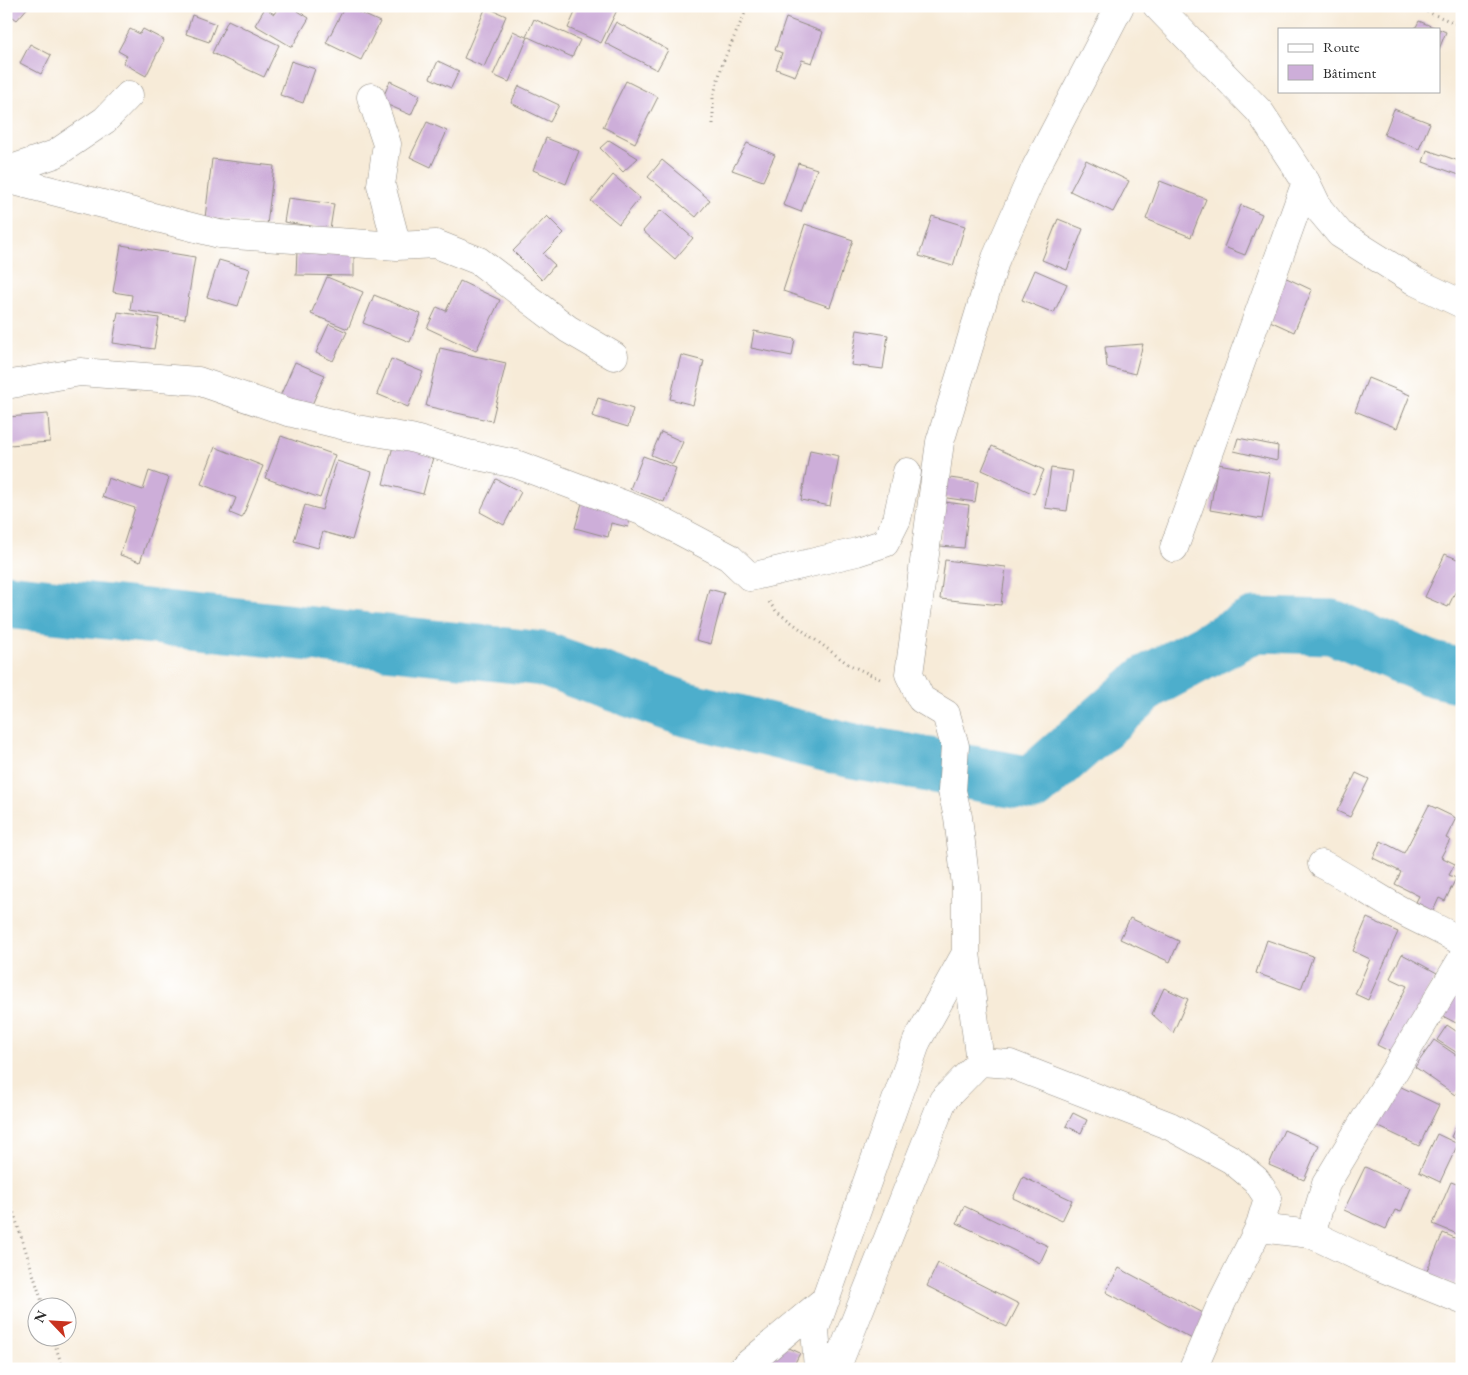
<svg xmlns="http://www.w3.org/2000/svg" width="1468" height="1375" font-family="'EB Garamond',serif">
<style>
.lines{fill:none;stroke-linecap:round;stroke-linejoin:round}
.river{stroke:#4daecc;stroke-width:55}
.building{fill:#cdaed9}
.minor-casing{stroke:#918b82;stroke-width:29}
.path{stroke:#918b82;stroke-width:3;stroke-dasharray:1 4;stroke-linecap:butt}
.minor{stroke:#fff;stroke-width:28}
</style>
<rect width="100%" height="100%" fill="#fff"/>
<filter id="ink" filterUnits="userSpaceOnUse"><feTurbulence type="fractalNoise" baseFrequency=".02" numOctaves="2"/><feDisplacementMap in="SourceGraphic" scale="10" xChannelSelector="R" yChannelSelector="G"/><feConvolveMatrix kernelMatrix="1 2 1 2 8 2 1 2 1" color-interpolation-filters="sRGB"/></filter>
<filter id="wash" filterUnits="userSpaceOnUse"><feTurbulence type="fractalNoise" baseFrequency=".0096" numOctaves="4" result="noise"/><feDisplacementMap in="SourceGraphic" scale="20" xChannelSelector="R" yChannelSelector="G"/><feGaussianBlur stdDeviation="1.12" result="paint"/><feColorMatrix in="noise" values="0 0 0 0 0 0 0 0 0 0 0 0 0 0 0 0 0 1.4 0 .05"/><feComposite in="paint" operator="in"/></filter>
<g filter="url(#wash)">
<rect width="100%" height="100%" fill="#f7ebd8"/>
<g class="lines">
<!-- river -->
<path class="river" d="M6,601l537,58 139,49 171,43 179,33 116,-102 106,-57 78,2 100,42 30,7"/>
</g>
<g id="blocks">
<!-- building -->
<path class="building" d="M6,6h23l-12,14 -11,-8z
M279,6h11l19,12 -17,29 -37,-22 10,-17 9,6z
M345,6l35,16 -19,38 -35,-17z
M578,6h41l-18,37 -33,-15z
M486,7l20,9 -22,51 -20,-9z
M192,15l24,9 -7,18 -23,-8z
M786,18l37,14 -11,31 -10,-3 -7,16 -19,-7 6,-16 -7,-3z
M534,19l46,21 -8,17 -44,-20 -19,45 -16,-7 20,-44 13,6z
M228,20l51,25 -15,32 -52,-24z
M1419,21l19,8h-23z
M616,22l52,28 -11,20 -52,-27z
M130,29l10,5 3,-5 21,11 -18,36 -23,-13 4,-7 -9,-5z
M1439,29l7,3 -7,17z
M30,44l21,11 -10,19 -21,-11z
M291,61l24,8 -12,34 -23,-8z
M438,61l21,10 -8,17 -21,-10z
M390,81l30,14 -9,20 -30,-13z
M626,81l32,16 -23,46 -32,-16z
M519,86l40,19 -9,17 -39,-19z
M1394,109l36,14 -11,26 -35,-14z
M427,122l20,9 -16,36 -21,-10z
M546,138l33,13 -13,33 -33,-14z
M609,140l29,18 -15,14 -23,-24z
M747,143l28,12 -12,26 -31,-11z
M1427,150l35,12v14l-39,-14z
M212,159l62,7 -7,59 -62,-7z
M662,160l48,40 -14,17 -48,-40z
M1086,160l43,21 -16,31 -43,-21z
M798,163l19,6 -16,43 -18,-7z
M613,175l27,23 -21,26 -28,-23z
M1160,181l46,18 -15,38 -45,-18z
M288,198l46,6 -4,25 -46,-7z
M1241,205l21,9 -17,41 -21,-8z
M661,210l32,28 -18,21 -32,-28z
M547,216l17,17 -21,21 12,11 -13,15 -29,-29z
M932,216l33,10 -12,40 -34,-10z
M1058,219l25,10 -16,41 -25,-10z
M805,224l48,16 -23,67 -47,-16z
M121,245l74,12 -10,62 -55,-9 2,-15 -19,-3z
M297,251l57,2v23l-58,-1z
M219,260l31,9 -12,37 -31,-9z
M1035,270l32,14 -13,29 -32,-13z
M1278,274l34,16 -18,42 -35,-16z
M327,277l36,15 -15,37 -37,-15z
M460,281l40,19 -24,51 -49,-23 10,-21 9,4z
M374,295l47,19 -11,28 -47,-19z
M118,312l41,6 -5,31 -41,-6z
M329,324l18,8 -14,29 -17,-8z
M857,330l31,5 -5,34 -32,-4z
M754,331l41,8 -3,17 -41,-8z
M1143,344l-8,30 -28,-7 -2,-20z
M440,348l66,15 -14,58 -66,-15z
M681,355l23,6 -11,44 -23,-6z
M391,359l32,13 -15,35 -31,-13z
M295,362l30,13 -18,41 -30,-13z
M1368,378l42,17 -13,33 -42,-17z
M598,398l35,11 -5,18 -36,-11z
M48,414l2,28 -41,3 -2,-28z
M661,432l22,10 -10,22 -22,-9z
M281,436l54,19 -15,43 -55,-20z
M1238,438l40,8 -1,15 -43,-10z
M395,439l40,11 -12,44 -40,-10z
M992,446l52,24 -10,24 -52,-24z
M215,447l48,19 -21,52 -12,-5 6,-15 -35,-14z
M810,450l29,6 -9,50 -29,-6z
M643,456l33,12 -12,34 -34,-13z
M337,461l35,11 -20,68 -29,-8 -5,16 -24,-7 11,-36 17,5z
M1218,464l52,9 -8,46 -52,-9z
M1051,468l22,3 -6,40 -22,-3z
M149,471l20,7 -29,84 -20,-7 15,-47 -33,-11 6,-19 35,12z
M936,476l42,6 -3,20 -42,-6z
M496,479l25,13 -17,33 -24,-13z
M584,496l49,13 -5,18 -17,-4 -3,14 -33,-9z
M944,502l25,3 -5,43 -24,-2z
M1445,554l17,7v17l-14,29 -23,-10z
M945,560l61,7 -5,38 -61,-6z
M709,589l15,4 -13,51 -15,-4z
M1356,773l13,6 -19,38 -13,-6z
M1429,805l27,13 -10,20 4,2 -9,17 14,7 -6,11 7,3 -11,23 -6,-3 -6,13 -17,-9 3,-6 -24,-12 6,-12 -28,-14 8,-17 23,12z
M1130,918l49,23 -9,21 -50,-23z
M1367,918l31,14 -30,68 -13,-6 15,-35 -17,-8z
M1267,940l46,16 -12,33 -45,-16z
M1402,954l35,19 -42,81 -18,-9 30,-59 -17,-8z
M1164,988l24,11 -15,34 -21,-19z
M1451,992l11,6v15l-6,10 -17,-9z
M1447,1025l15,10v21l-25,-16z
M1434,1040l28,19v26l-7,10 -40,-28z
M1395,1084l44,21 -20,41 -44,-21z
M1073,1113l14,7 -6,13 -15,-7z
M1459,1120l3,1v22l-11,-6z
M1284,1130l35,15 -15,35 -35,-15z
M1437,1134l21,10 -18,38 -21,-10z
M1365,1167l46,21 -10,24 -6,-2 -9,19 -42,-19z
M1023,1177l49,23 -10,21 -49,-23z
M1451,1182l11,4v50l-29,-12z
M964,1206l84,40 -8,17 -83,-40z
M1443,1233l19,8v27l-7,17 -29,-12z
M938,1263l81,41 -12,23 -80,-41z
M1119,1268l88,47 -13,25 -88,-48z
M776,1342l24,11 -8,16h-28z"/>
</g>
</g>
<g filter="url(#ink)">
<use href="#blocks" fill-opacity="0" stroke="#918b82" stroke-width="1"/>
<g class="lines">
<defs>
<path id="minor" d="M1157,6l103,106 46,70 13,27 21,25 76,48 46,22
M371,97l16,47 -6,41 16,61
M6,171l49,-17 50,-34 24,-25
M6,179l213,55 178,12 39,-2 43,17 89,68 46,27
M6,385l74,-13 118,9 90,31 69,17 54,9 57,16 48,10 128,48 85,45 21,20 107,-25 28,-9 12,-24 10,-47
M1174,548l132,-366
M1322,864c27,14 51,31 78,46 20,11 42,20 62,32
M980,1062l-14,-109v-67l-8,-69 -6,-26 3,-45 -9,-32 -25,-15 -12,-25 31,-232 56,-184 40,-91 84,-161
M1311,1234l15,-50 136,-225
M742,1369l84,-70
M818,1369l-3,-40 102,-288 49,-88
M836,1369l107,-269 37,-38 30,2 160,62 62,34 24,20 12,18 -9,30
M1193,1369l29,-67 37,-74 52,6 69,33 82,33"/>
</defs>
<!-- minor casing -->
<use href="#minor" class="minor-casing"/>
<!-- path -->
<path class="path" d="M1413,6l49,20
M713,124v-27l10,-35 25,-56
M769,602l7,9 72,53 32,15
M6,1189l38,119
M53,1338l10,31"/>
<!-- minor -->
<use href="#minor" class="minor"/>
</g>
</g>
<!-- margin -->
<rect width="1468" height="1375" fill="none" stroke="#fff" stroke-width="25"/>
<!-- legend -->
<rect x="1278" y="28" width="162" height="65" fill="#ffffff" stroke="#aaaaaa"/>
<rect x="1288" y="44" width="25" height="8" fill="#ffffff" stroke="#aaaaaa"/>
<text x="1323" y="52" font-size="15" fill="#2b2b2b">Route</text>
<rect x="1288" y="65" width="25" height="15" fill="#cdaed9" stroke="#aaaaaa"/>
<text x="1323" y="78" font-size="15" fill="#2b2b2b">Bâtiment</text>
<!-- north arrow -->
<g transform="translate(52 1322) rotate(295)"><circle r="24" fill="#ffffff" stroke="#aaaaaa"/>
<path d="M0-4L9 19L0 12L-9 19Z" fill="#c8321e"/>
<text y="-8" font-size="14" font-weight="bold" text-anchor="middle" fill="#2b2b2b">N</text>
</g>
</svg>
